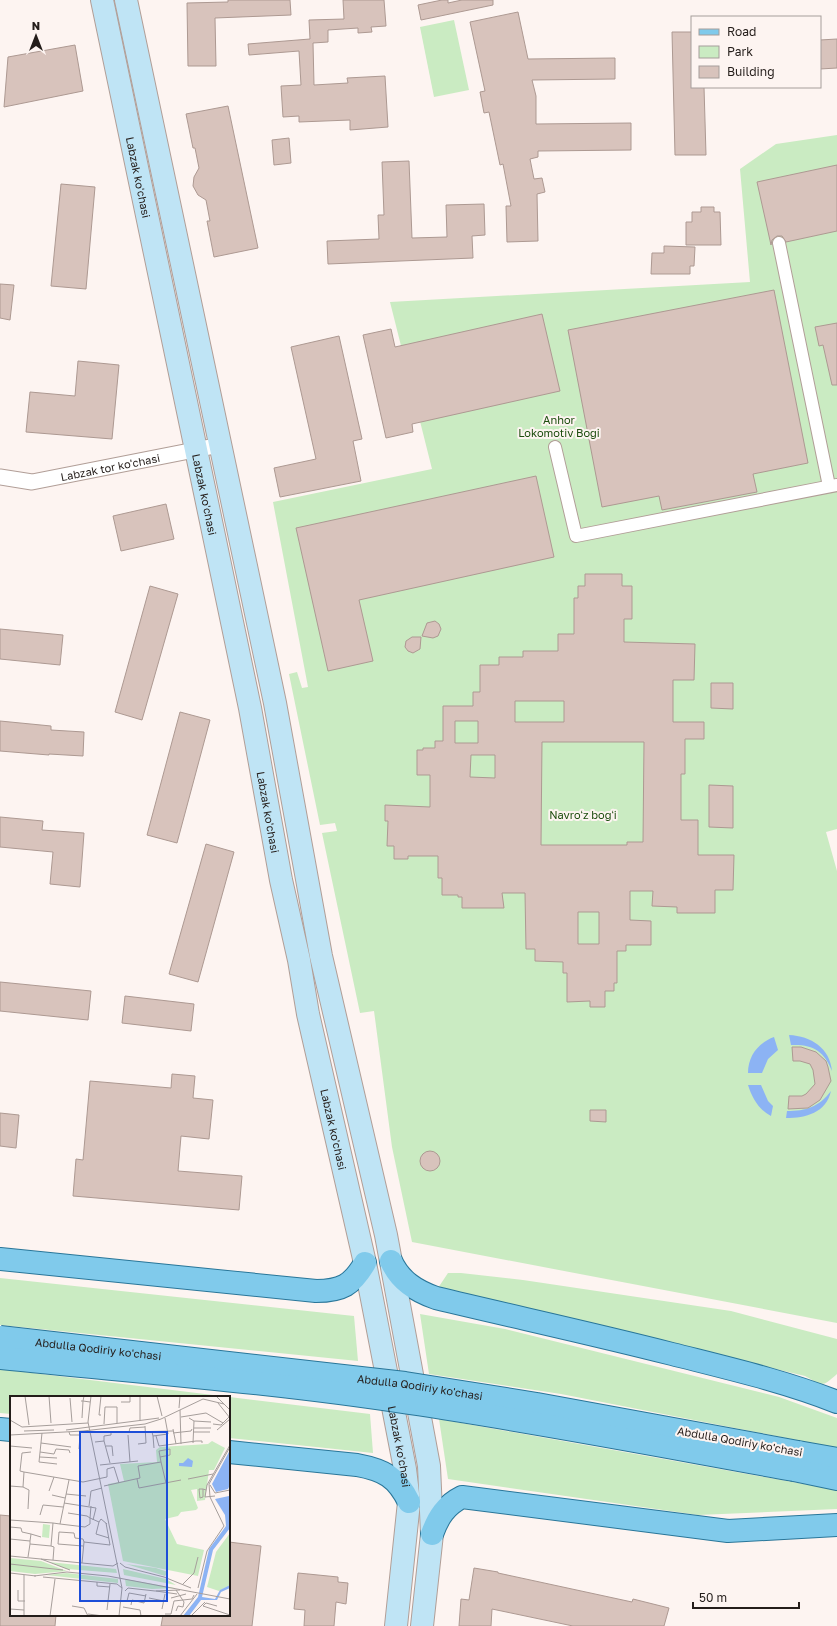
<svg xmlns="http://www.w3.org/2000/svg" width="837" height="1626" viewBox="0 0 837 1626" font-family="'Golos Text',sans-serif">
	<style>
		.green { fill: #caebc2 }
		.water { fill: #8cb3f4 }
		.building { fill: #d8c3bc; stroke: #ad9992; fill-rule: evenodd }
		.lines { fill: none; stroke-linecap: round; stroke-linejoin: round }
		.pedestrian-casing { stroke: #b19e97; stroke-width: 14 }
		.minor-casing { stroke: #b19e97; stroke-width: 17 }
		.secondary-casing { stroke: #b19e97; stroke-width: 24 }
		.primary-casing { stroke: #297699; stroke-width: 24 }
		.pedestrian { stroke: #fff; stroke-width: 12 }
		.minor { stroke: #fff; stroke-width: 15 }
		.secondary { stroke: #bfe4f5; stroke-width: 22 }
		.primary { stroke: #80caeb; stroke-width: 22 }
		.primary-bridge-casing { stroke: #297699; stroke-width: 24; stroke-linecap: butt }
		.primary-bridge { stroke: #80caeb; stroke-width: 22 }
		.labels { text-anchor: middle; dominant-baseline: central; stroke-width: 4; stroke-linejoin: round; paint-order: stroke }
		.street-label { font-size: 11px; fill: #241d1a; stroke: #fdf4f1 }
		.park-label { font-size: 11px; fill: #1d4e0f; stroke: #fdf4f1 }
		.inset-road { fill: none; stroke: #a69e9b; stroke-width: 1 }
		.view { fill: #1d4ed8; fill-opacity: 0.15; stroke: #1d4ed8; stroke-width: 2 }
		.inset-edge { fill: none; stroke: #241d1a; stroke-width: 2 }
	</style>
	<rect width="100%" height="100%" fill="#fdf4f1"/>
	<!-- green -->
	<g class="green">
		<polygon points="454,20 469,90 434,97 420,27"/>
		<polygon points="837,135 837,829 826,832 837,871 837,1323 412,1242 392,1147 374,1011 360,1013 322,833 337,831 335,823 320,825 289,674 297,672 302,688 308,687 273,502 432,469 390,302 750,282 740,169 776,144"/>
		<path d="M448,1273h13l62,7 208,31 106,28v35c-16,14 -14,12 -32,2l-367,-88z"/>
		<polygon points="0,1278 354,1316 358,1361 0,1325"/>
		<polygon points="420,1314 505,1329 779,1397 837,1418 837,1448 561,1394 429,1374"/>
		<polygon points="0,1369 370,1414 373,1453 229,1438 229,1397 11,1397 11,1414 0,1413"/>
		<polygon points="439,1419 837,1490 837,1509 698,1515 448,1479"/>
	</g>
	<!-- water -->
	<g class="water">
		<path d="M789,1035c22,1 41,13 43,36 -8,-20 -19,-27 -41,-26z"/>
		<path d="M774,1037l4,13 -10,9 -6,14h-14c0,-17 10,-30 26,-36z"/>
		<path d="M748,1085h13l7,16 5,5 -2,10c-12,-6 -19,-18 -23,-31z"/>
		<path d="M831,1091c-5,22 -25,27 -45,27l1,-7c19,0 32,-4 44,-20z"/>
	</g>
	<!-- building -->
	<g class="building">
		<polygon points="228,0 290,0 291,15 215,18 216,66 188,66 187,3 228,2"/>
		<polygon points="343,0 384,0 386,26 371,27 372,32 358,33 358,28 328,30 328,42 313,43 314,85 348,83 347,78 385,76 388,127 350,130 350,120 299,122 299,116 283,117 281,86 301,85 299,51 249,55 248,44 310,39 309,20 344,19"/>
		<polygon points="442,0 448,0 448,3 462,0 493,0 493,5 421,20 418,5"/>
		<polygon points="518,12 528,59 615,58 615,79 532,80 536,96 536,124 631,123 631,150 538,151 538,157 530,159 534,179 542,178 545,192 537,194 538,241 507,242 506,206 511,206 503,164 500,165 489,112 484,113 480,92 485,91 470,22"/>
		<polygon points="672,32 692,32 692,87 704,87 706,155 675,155"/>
		<polygon points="837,39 837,68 820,69 820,40"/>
		<polygon points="75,45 83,91 4,107 8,57"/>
		<polygon points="228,106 258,248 214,257 207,221 210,221 206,200 198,195 193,186 194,177 199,168 195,148 193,148 186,114"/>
		<polygon points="289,138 291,163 274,165 272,140"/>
		<polygon points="409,161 412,238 447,237 446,205 484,204 485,235 472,236 473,258 328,264 327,241 379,239 378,215 384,215 382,162"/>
		<polygon points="837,165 837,231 786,242 782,236 777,236 772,240 771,245 757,182"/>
		<polygon points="61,184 95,187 86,289 51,286"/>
		<polygon points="701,207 714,207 714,212 720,212 721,245 686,245 686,222 692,222 692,212 701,212"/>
		<polygon points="664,246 695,247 694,266 690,266 690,274 651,274 652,253 664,253"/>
		<polygon points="0,284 14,285 10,320 0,318"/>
		<polygon points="774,290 808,463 753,474 757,492 662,510 659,496 602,507 568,330"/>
		<polygon points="542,314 560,391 412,424 413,432 386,438 363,335 391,329 395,347"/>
		<polygon points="837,323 837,385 832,385 823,345 819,346 815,327"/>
		<polygon points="339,336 362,439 353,441 361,481 280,497 274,468 316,459 291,347"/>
		<polygon points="78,361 119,365 112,439 26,432 30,392 75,396"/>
		<polygon points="536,476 554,557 359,600 373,661 328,671 296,528"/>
		<polygon points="166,504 174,539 121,551 113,516"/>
		<path d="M585,574h37v12h10v33h-8v23l71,2 -1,36h-21v42h31v17h-19v35h-4v46h17v35h36l-1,35h-18v23h-38v-6l-25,-1 1,-15h-23v29l21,1v24h-25v6h-9v32h-3v8h-9v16h-15v-6l-23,1v-29h-4v-11l-28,-1v-12h-9l-1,-56h-23l2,15h-42v-11h-4v-2h-16v-17h-4v-22h-30v3h-14v-13h-7l1,-25h-3v-16l45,2v-32h-13v-25h6v-2h12v-7h8v-35h30v-14h7v-27h19v-8h24v-6h35v-17h16v-36h4v-12h7zM515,701h49v21h-49zM455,721h23v22h-23zM542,742h102l-1,100h-16v3h-86zM471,755h24v23l-25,-1zM578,912h21v32h-21z"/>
		<polygon points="150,586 178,594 142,720 115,712"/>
		<polygon points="435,621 439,624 441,629 438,636 433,638 422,636 427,623"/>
		<polygon points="0,629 63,635 60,665 0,659"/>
		<polygon points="412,637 421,637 420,649 413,653 408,651 405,647 406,641"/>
		<polygon points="711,683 733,683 733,709 711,708"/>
		<polygon points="180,712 210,720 177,843 147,835"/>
		<polygon points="0,721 51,726 51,730 84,732 83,756 49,754 49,755 0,751"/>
		<polygon points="709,785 733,786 733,828 709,827"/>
		<polygon points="0,817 43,821 42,830 84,833 80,887 50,884 53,852 0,847"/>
		<polygon points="206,844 234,852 198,982 169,974"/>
		<polygon points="0,982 91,991 88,1020 0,1011"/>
		<polygon points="125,996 194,1004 191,1031 122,1023"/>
		<polygon points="792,1047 801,1047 816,1052 826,1061 828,1067 831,1081 820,1100 808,1108 788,1109 789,1096 802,1096 806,1094 815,1084 813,1070 810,1064 800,1061 793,1061"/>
		<polygon points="172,1074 195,1076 193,1098 213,1100 209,1139 181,1136 178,1171 242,1176 239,1210 73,1196 76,1159 83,1160 90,1081 171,1088"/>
		<polygon points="590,1110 606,1110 606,1122 590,1121"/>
		<polygon points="0,1113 19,1115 16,1148 0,1146"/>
		<circle cx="430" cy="1161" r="10"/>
		<polygon points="0,1515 11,1516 11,1615 56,1615 55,1626 0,1626"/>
		<polygon points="229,1542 261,1546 252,1626 161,1626 163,1615 229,1615"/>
		<polygon points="474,1568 498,1572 498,1573 632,1602 633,1599 669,1608 664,1626 573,1626 492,1609 491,1626 459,1626 461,1599 469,1600"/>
		<polygon points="298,1573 338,1577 338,1582 348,1583 346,1604 336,1602 334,1626 304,1626 305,1610 294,1609"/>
	</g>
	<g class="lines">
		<!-- pedestrian casing -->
		<g class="pedestrian-casing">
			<g id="pedestrian">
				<polyline points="779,243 829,486"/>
				<polyline points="555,447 576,536 837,485"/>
			</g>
		</g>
		<!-- minor casing -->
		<g class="minor-casing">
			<g id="minor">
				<path id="s1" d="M0,477l32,5 188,-37"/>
			</g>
		</g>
		<!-- secondary casing -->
		<g class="secondary-casing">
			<g id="secondary">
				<path id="s2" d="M102,0l148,708 31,172 18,80 9,54 57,249 40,206 4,33 -13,124"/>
				<polyline points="126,0 275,703 321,956 386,1235 429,1466 432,1534 422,1626"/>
			</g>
		</g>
		<!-- primary casing -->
		<g class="primary-casing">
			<g id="primary">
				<path d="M0,1259l316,32c26,0 36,-6 49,-28"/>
				<path d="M391,1261c9,20 25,30 45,37 79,19 158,36 236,56 55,14 112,27 165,48"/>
				<polyline points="0,1429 11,1430"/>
				<path d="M229,1452l128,13c27,5 40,12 52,37"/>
				<polyline points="798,1452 837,1459"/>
				<polyline points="794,1470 837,1479"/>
				<path d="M432,1534c6,-17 14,-29 30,-37l266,34 109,-6"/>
			</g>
		</g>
		<!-- pedestrian -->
		<use href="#pedestrian" class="pedestrian"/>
		<!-- minor -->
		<use href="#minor" class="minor"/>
		<!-- secondary -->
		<use href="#secondary" class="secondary"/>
		<!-- primary -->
		<use href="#primary" class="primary"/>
		<!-- primary-bridge casing -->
		<g class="primary-bridge-casing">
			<g id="primary-bridge">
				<path id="s3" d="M0,1337l405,46 132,21 261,48"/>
				<path d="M0,1358c136,14 273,24 409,45 129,19 257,44 385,67"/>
			</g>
		</g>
		<!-- primary-bridge -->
		<use href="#primary-bridge" class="primary-bridge"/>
	</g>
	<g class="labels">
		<!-- street labels -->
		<g class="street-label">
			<text stroke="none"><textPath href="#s2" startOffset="181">Labzak ko'chasi</textPath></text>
			<text stroke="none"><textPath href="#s1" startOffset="112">Labzak tor ko'chasi</textPath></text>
			<text stroke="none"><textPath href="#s2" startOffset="505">Labzak ko'chasi</textPath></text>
			<text stroke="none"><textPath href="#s2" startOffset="829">Labzak ko'chasi</textPath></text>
			<text stroke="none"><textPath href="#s2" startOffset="1153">Labzak ko'chasi</textPath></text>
			<text stroke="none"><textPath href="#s3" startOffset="99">Abdulla Qodiriy ko'chasi</textPath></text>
			<text stroke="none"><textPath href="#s3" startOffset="423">Abdulla Qodiriy ko'chasi</textPath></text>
			<text transform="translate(740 1441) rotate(10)">Abdulla Qodiriy ko'chasi</text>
			<text stroke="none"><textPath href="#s2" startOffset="1477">Labzak ko'chasi</textPath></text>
		</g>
		<!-- park labels -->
		<g class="park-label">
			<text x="559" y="419">Anhor<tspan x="559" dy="13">Lokomotiv Bogi</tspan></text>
			<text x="583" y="814">Navroʻz bogʻi</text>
		</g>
	</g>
	<!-- overview -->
	<g transform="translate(10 1396)">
		<rect width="220" height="220" fill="#fdf4f1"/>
		<path d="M202,45l13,7 -11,22h-5l-4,30 -8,1v-12l-6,1 7,18 -2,2 -15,2 -3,4 -13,3 12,25 27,6 -6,26 -75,-15 -15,-77 16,-3 -4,-17 37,-2 -1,-12 4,-3 48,-3zM33,128l7,1 -1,13 -7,-1zM220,137v52l-11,6 -12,-4 9,-35zM0,162l31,3 26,10 -32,3 -25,-3zM39,166l67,7 1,4 -50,-4zM116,168l30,4 12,4 -3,4zM113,173l43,10 10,6 -52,-10zM57,177l51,6v4l-72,-8zM115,183l50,9 -23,1 -26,-3z" fill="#caebc2"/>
		<path d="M220,54v35l-2,4 -12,3 -4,-8zM178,62l5,3 -1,6 -13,-1v-3h4zM219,100l1,32 -17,22 -11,47 13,2 5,-9 10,-5v3l-9,4 -4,8h-16l-12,16h-6l15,-19 11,-48 17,-23 -1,-11 -10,-16z" fill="#8cb3f4"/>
		<path class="inset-road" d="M15,0l4,29M39,0l2,27M74,0l-1,5 7,1M81,0l-3,26 34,166 -3,28M91,0l-2,19h2M130,0v25M147,0l5,20M206,0l14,14M60,2l2,24M71,5h2l-1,17M111,6h9v-6M208,7l12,15M169,12l1,-12M170,14l1,34M171,21l25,-4 17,10M179,22l5,3 -1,22M0,24l12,7 66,-4M184,25l17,1M94,28l1,-17h12v16M203,28l8,1 8,-8M135,31l-15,1 -1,4 44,-1M184,32h17M163,33l3,15M56,34l93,-12M207,34l13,-11M14,35l30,-1M59,36l1,3h10l-1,14M142,36l1,4 15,-2 -3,-16M184,36h16M32,37l-3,29 18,2M163,37l18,-2 1,-2M0,39l73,-4 62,-7 16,-5 42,-20 21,5M118,39l2,27M143,40l1,12M146,40l3,10 37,-5h6v2M94,45l6,22M85,46l9,-1v-5l7,-1v-4M31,47l30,4M128,48l8,-1 -1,-17M0,50l22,2M96,50h6l1,10M30,56l14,2 2,-5 13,1 1,3M30,61l17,1M150,61l10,-2v-6l-11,2 2,11M151,66l5,21M90,69l38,-4M14,76l-4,-1 2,-18 9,-1M127,83l2,9 42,-8M178,83l25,-5M200,89l5,8 15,-3M0,90l13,1 1,-15 59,10 24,-5v-8l7,-2 5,16M94,90l36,-8 -2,-12 23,-4M13,91l6,3 -1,19M193,93v8l-3,1 -1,-9h4l3,1M39,95l5,-14M56,98l20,2M42,99l13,3M205,100l-10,1 2,-12 23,-40M54,107l32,5 -3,12M79,110l2,-15 11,-3M81,110l-1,12 9,4 2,-3 6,5M30,119l3,-10 20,2M0,124l43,3M89,126l-3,12 13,4M50,128l25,3 5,-3v-6l-3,-2 -19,-3M0,131l11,1 1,4 9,2M0,143l20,2v3M20,145l1,-7 10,3M73,150l-25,-2 1,-12 15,1 1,5 8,1 1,3M0,160l103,10 5,-3M18,161l2,-13 21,2M31,163l29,11M43,164l1,-13 -3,-1 2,-23 7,1 9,-44M72,167l2,-21 26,3 -4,-22M110,167l5,4 39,10 27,11M0,168l53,6M0,177l26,3M24,180l33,-4 41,4 122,23M33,181l74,7 5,4M87,186v4l13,1M172,189l12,-12 4,-16M188,192l9,-37 17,-25 -14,-29 -1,-13 21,-37M8,194v11h7M166,194l8,12 -1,5 -5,-1 -2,5M115,195l3,-3 27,3 25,-1M146,195l21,3M139,202l15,3M161,202l15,-4M113,205h4l2,-8 17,3M121,209l1,-5 12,3 2,-9M62,210l12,2 4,8M207,210l-11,-3 -3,3 27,9M113,211l17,3 1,6M0,213l14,1M152,213l3,-15M97,214l3,-26M78,218l15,2M155,218h6l3,-13 18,-2 2,-4M14,220v-41M40,220l5,-37M170,220l17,-22M181,220l14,-14"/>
		<path class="view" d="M70,36h87v169h-87z"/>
		<rect width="220" height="220" class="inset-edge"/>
	</g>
	<!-- legend -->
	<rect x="691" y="16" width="130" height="72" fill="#fdf4f1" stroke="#a69e9b"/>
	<rect x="699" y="29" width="20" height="6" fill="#80caeb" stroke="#a69e9b"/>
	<text x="727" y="36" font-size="12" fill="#241d1a">Road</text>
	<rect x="699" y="46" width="20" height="12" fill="#caebc2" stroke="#a69e9b"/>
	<text x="727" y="56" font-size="12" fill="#241d1a">Park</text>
	<rect x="699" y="66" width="20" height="12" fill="#d8c3bc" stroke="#a69e9b"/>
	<text x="727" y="76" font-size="12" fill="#241d1a">Building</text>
	<!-- north arrow -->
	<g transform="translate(36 36)" stroke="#fdf4f1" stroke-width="3" paint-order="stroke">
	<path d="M0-3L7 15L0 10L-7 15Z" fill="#241d1a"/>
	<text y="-6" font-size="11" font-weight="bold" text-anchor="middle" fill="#241d1a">N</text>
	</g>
	<!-- scale -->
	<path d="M693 1602v6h106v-6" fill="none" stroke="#241d1a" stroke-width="2"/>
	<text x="699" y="1602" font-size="12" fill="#241d1a" stroke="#fdf4f1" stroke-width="3" paint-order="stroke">50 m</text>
</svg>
